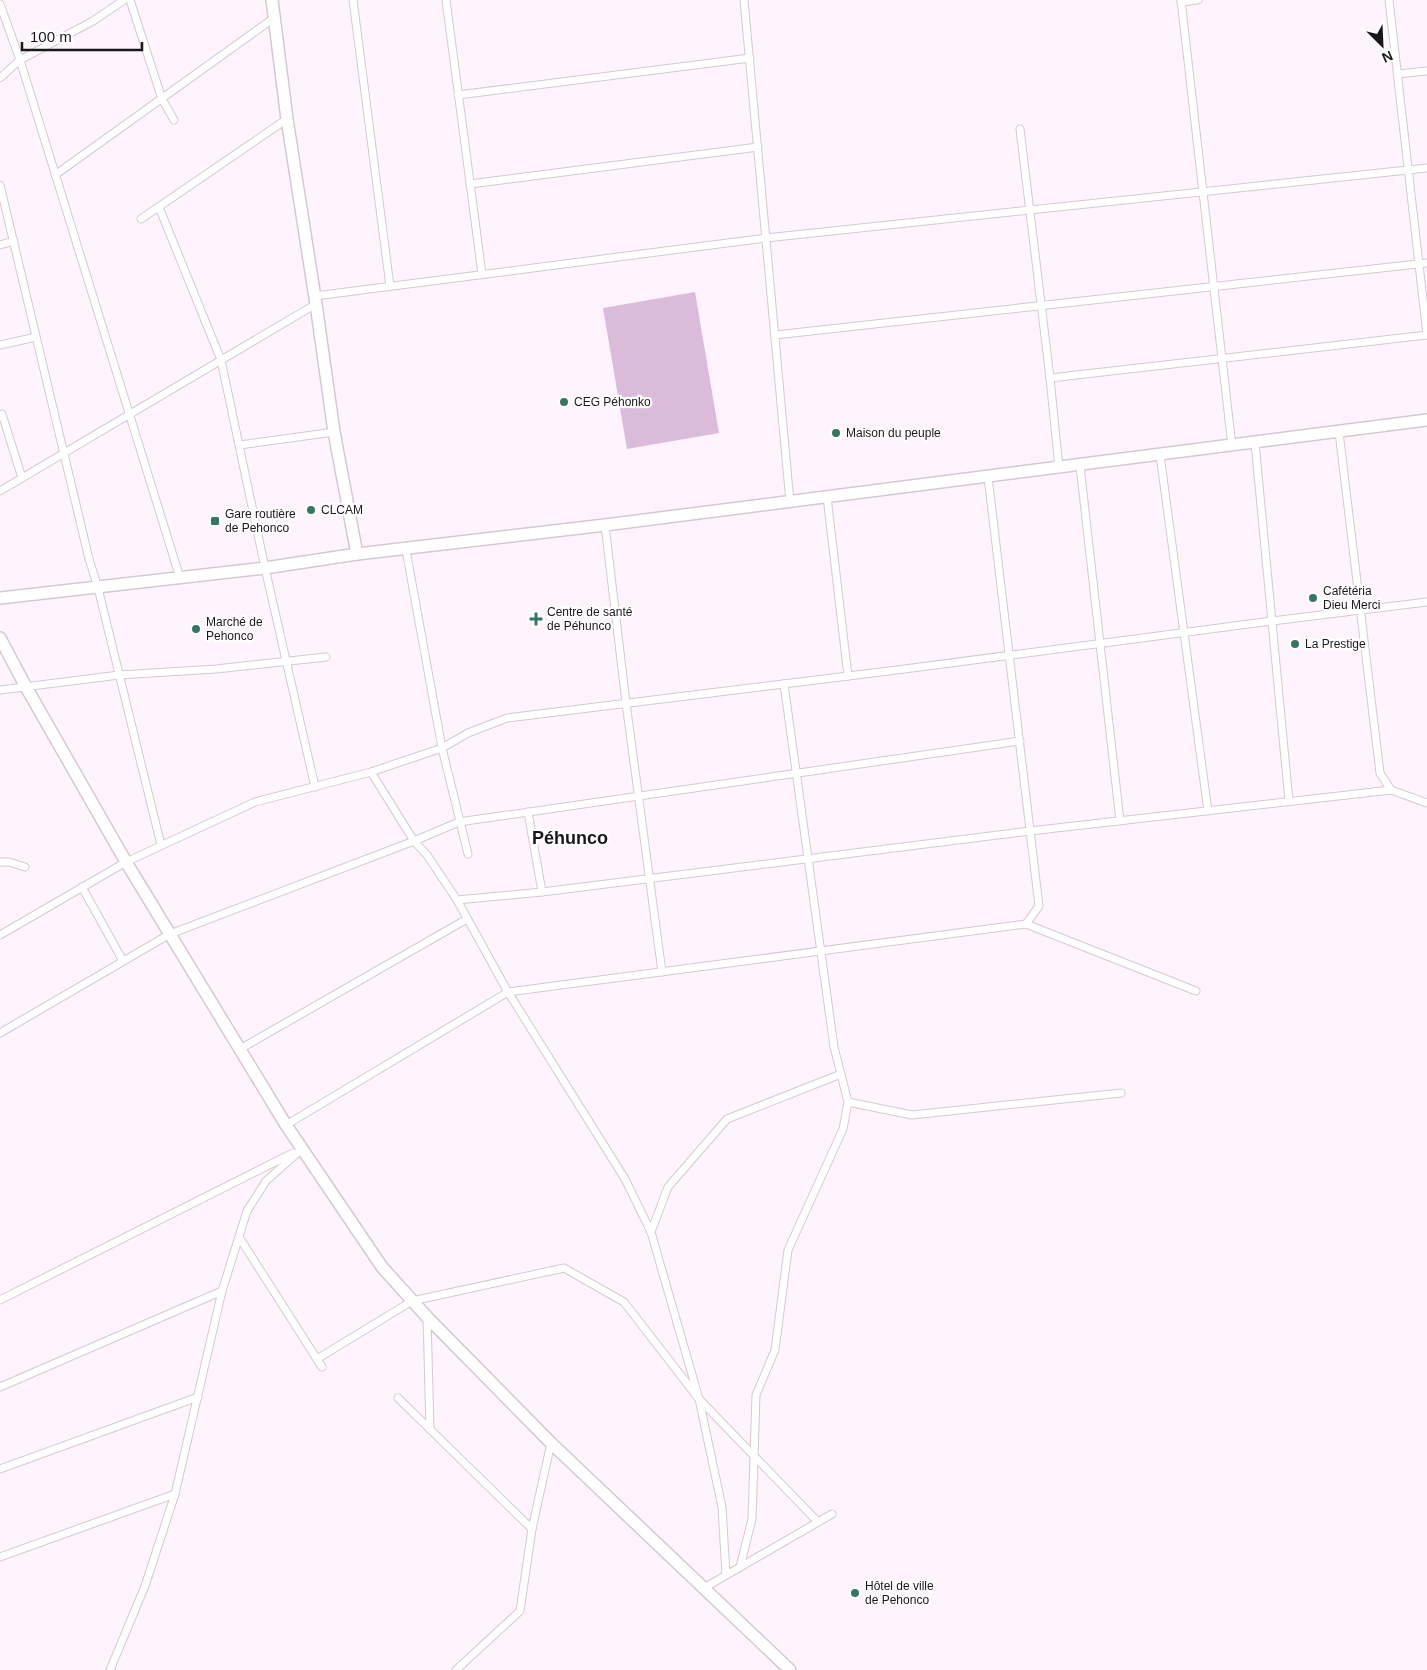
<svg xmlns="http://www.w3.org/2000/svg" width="1427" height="1670" viewBox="0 0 1427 1670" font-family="Helvetica,sans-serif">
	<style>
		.garden { fill: #dbbbda }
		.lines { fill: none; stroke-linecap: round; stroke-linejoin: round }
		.street-casing { stroke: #d5c8d5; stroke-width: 9 }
		.primary-casing { stroke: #d5c8d5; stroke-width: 14 }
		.street { stroke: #fff; stroke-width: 7 }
		.primary { stroke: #fff; stroke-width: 11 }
		.poi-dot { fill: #337668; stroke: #fff; stroke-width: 2 }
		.labels { text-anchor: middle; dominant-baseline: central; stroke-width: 4.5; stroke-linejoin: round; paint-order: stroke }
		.poi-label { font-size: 12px; fill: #1b161b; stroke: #fff; text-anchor: start }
		.district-label { font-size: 18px; font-weight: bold; fill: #1b161b; stroke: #fff }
	</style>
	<rect width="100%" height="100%" fill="#fff4fe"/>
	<!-- garden -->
	<polygon class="garden" points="695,292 719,433 627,449 603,308"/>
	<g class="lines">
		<!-- street casing -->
		<g class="street-casing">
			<g id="street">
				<polyline points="130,0 162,99 174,120"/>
				<polyline points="353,0 390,286"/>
				<polyline points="446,0 482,274"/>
				<polyline points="744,0 790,502"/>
				<polyline points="1181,0 1232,446"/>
				<polyline points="1389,0 1427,335"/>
				<polyline points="1181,2 1198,0"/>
				<polyline points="0,4 20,60 180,578"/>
				<polyline points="1398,74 1427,71"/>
				<polyline points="0,78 20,60 93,21 124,0"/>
				<polyline points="458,95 750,58"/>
				<polyline points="1020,129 1050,378 1059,468"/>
				<polyline points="55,175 274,18"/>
				<polyline points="470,184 758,147"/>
				<polyline points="0,185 89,559 98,588 161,845"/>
				<polyline points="159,207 221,360 265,568 315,787"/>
				<polyline points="141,219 287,119"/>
				<polyline points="0,245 14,241"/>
				<polyline points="315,296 766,238 1427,168"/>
				<polyline points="775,335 1427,263"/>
				<polyline points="0,345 36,337"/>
				<polyline points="1050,378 1427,335"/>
				<polyline points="2,414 22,478"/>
				<polyline points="1339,432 1380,773 1391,790"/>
				<polyline points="1255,443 1289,801"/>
				<polyline points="240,445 334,432"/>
				<polyline points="1160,455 1208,811"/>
				<polyline points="1080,466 1120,821"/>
				<polyline points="988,477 1039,906 1026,924"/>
				<polyline points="0,491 316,304"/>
				<polyline points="827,497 848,676"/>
				<polyline points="605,525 626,703 662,972"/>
				<polyline points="406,550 442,748 468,854"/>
				<polyline points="0,690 119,675 216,669 326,657"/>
				<polyline points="371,772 414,841 427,855 457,900 508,992 625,1179 651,1232 699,1399 722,1507 726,1575"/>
				<polyline points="528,812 542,892"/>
				<polyline points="0,862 9,862 25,867"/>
				<polyline points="82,887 123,961"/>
				<polyline points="457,900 542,892 1030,831 1391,790 1427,803"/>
				<polyline points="0,935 126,862 255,802 371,772 442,748 468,733 507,718 889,671 1272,621 1427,602"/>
				<polyline points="0,1033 170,934 414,841 459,822 1020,741"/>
				<polyline points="240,1049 467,919"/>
				<polyline points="848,1102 912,1115 1121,1093"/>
				<polyline points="286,1125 508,992 1026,924 1196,991"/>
				<polyline points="651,1232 668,1187 727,1119 841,1074"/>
				<polyline points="239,1237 322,1367"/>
				<polyline points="0,1300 293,1153"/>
				<polyline points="427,1317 430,1429"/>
				<polyline points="317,1359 412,1301 564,1268 624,1302 699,1399 818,1522"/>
				<polyline points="0,1387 222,1291"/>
				<polyline points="398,1398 532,1529"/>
				<polyline points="0,1469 198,1397"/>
				<polyline points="0,1557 175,1494"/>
				<polyline points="740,1567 752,1519 756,1395 775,1350 788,1250 843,1129 848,1102 834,1047 784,684"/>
				<polyline points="704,1588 832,1514"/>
				<polyline points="110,1670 145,1586 175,1494 222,1291 247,1211 266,1181 302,1149"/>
				<polyline points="456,1670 520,1611 532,1529 551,1443"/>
			</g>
		</g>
		<!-- primary casing -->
		<g class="primary-casing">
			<g id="primary">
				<polyline points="272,0 287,119 316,304 334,432 357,554"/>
				<polyline points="0,598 265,568 357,554 605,525 1427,420"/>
				<polyline points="0,638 26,687 126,862 286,1125 382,1267 427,1317 551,1443 790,1670"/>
			</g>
		</g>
		<!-- street -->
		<use href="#street" class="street"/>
		<!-- primary -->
		<use href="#primary" class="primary"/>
	</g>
	<!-- markers -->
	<g class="poi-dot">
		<circle cx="564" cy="402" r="5"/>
		<circle cx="836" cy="433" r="5"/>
		<circle cx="311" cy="510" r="5"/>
		<rect x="210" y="516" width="10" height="10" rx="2.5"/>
		<circle cx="1313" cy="598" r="5"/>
		<path d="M533.5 611.5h5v5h5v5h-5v5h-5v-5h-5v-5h5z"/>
		<circle cx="196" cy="629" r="5"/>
		<circle cx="1295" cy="644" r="5"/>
		<circle cx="855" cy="1593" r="5"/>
	</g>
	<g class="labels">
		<!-- poi labels -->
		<g class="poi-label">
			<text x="574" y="402">CEG Péhonko</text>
			<text x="846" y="433">Maison du peuple</text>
			<text x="321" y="510">CLCAM</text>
			<text x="225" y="514">Gare routière<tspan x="225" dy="14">de Pehonco</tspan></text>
			<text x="1323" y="591">Cafétéria<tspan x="1323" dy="14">Dieu Merci</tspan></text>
			<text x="547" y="612">Centre de santé<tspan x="547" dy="14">de Péhunco</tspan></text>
			<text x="206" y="622">Marché de<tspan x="206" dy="14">Pehonco</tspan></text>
			<text x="1305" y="644">La Prestige</text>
			<text x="865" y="1586">Hôtel de ville<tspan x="865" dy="14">de Pehonco</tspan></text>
		</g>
		<!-- district labels -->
		<g class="district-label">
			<text x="570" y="838">Péhunco</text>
		</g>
	</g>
	<!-- north arrow -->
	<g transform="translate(1382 45) rotate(156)" stroke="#ffffff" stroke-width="4" paint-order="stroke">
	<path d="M0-4L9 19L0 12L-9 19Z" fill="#1b161b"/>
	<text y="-8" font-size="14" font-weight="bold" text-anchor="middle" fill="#1b161b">N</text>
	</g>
	<!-- scale -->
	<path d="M22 42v8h120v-8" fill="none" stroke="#1b161b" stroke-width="2.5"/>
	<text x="30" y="42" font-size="15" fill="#1b161b" stroke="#ffffff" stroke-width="4" paint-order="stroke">100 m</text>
</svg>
